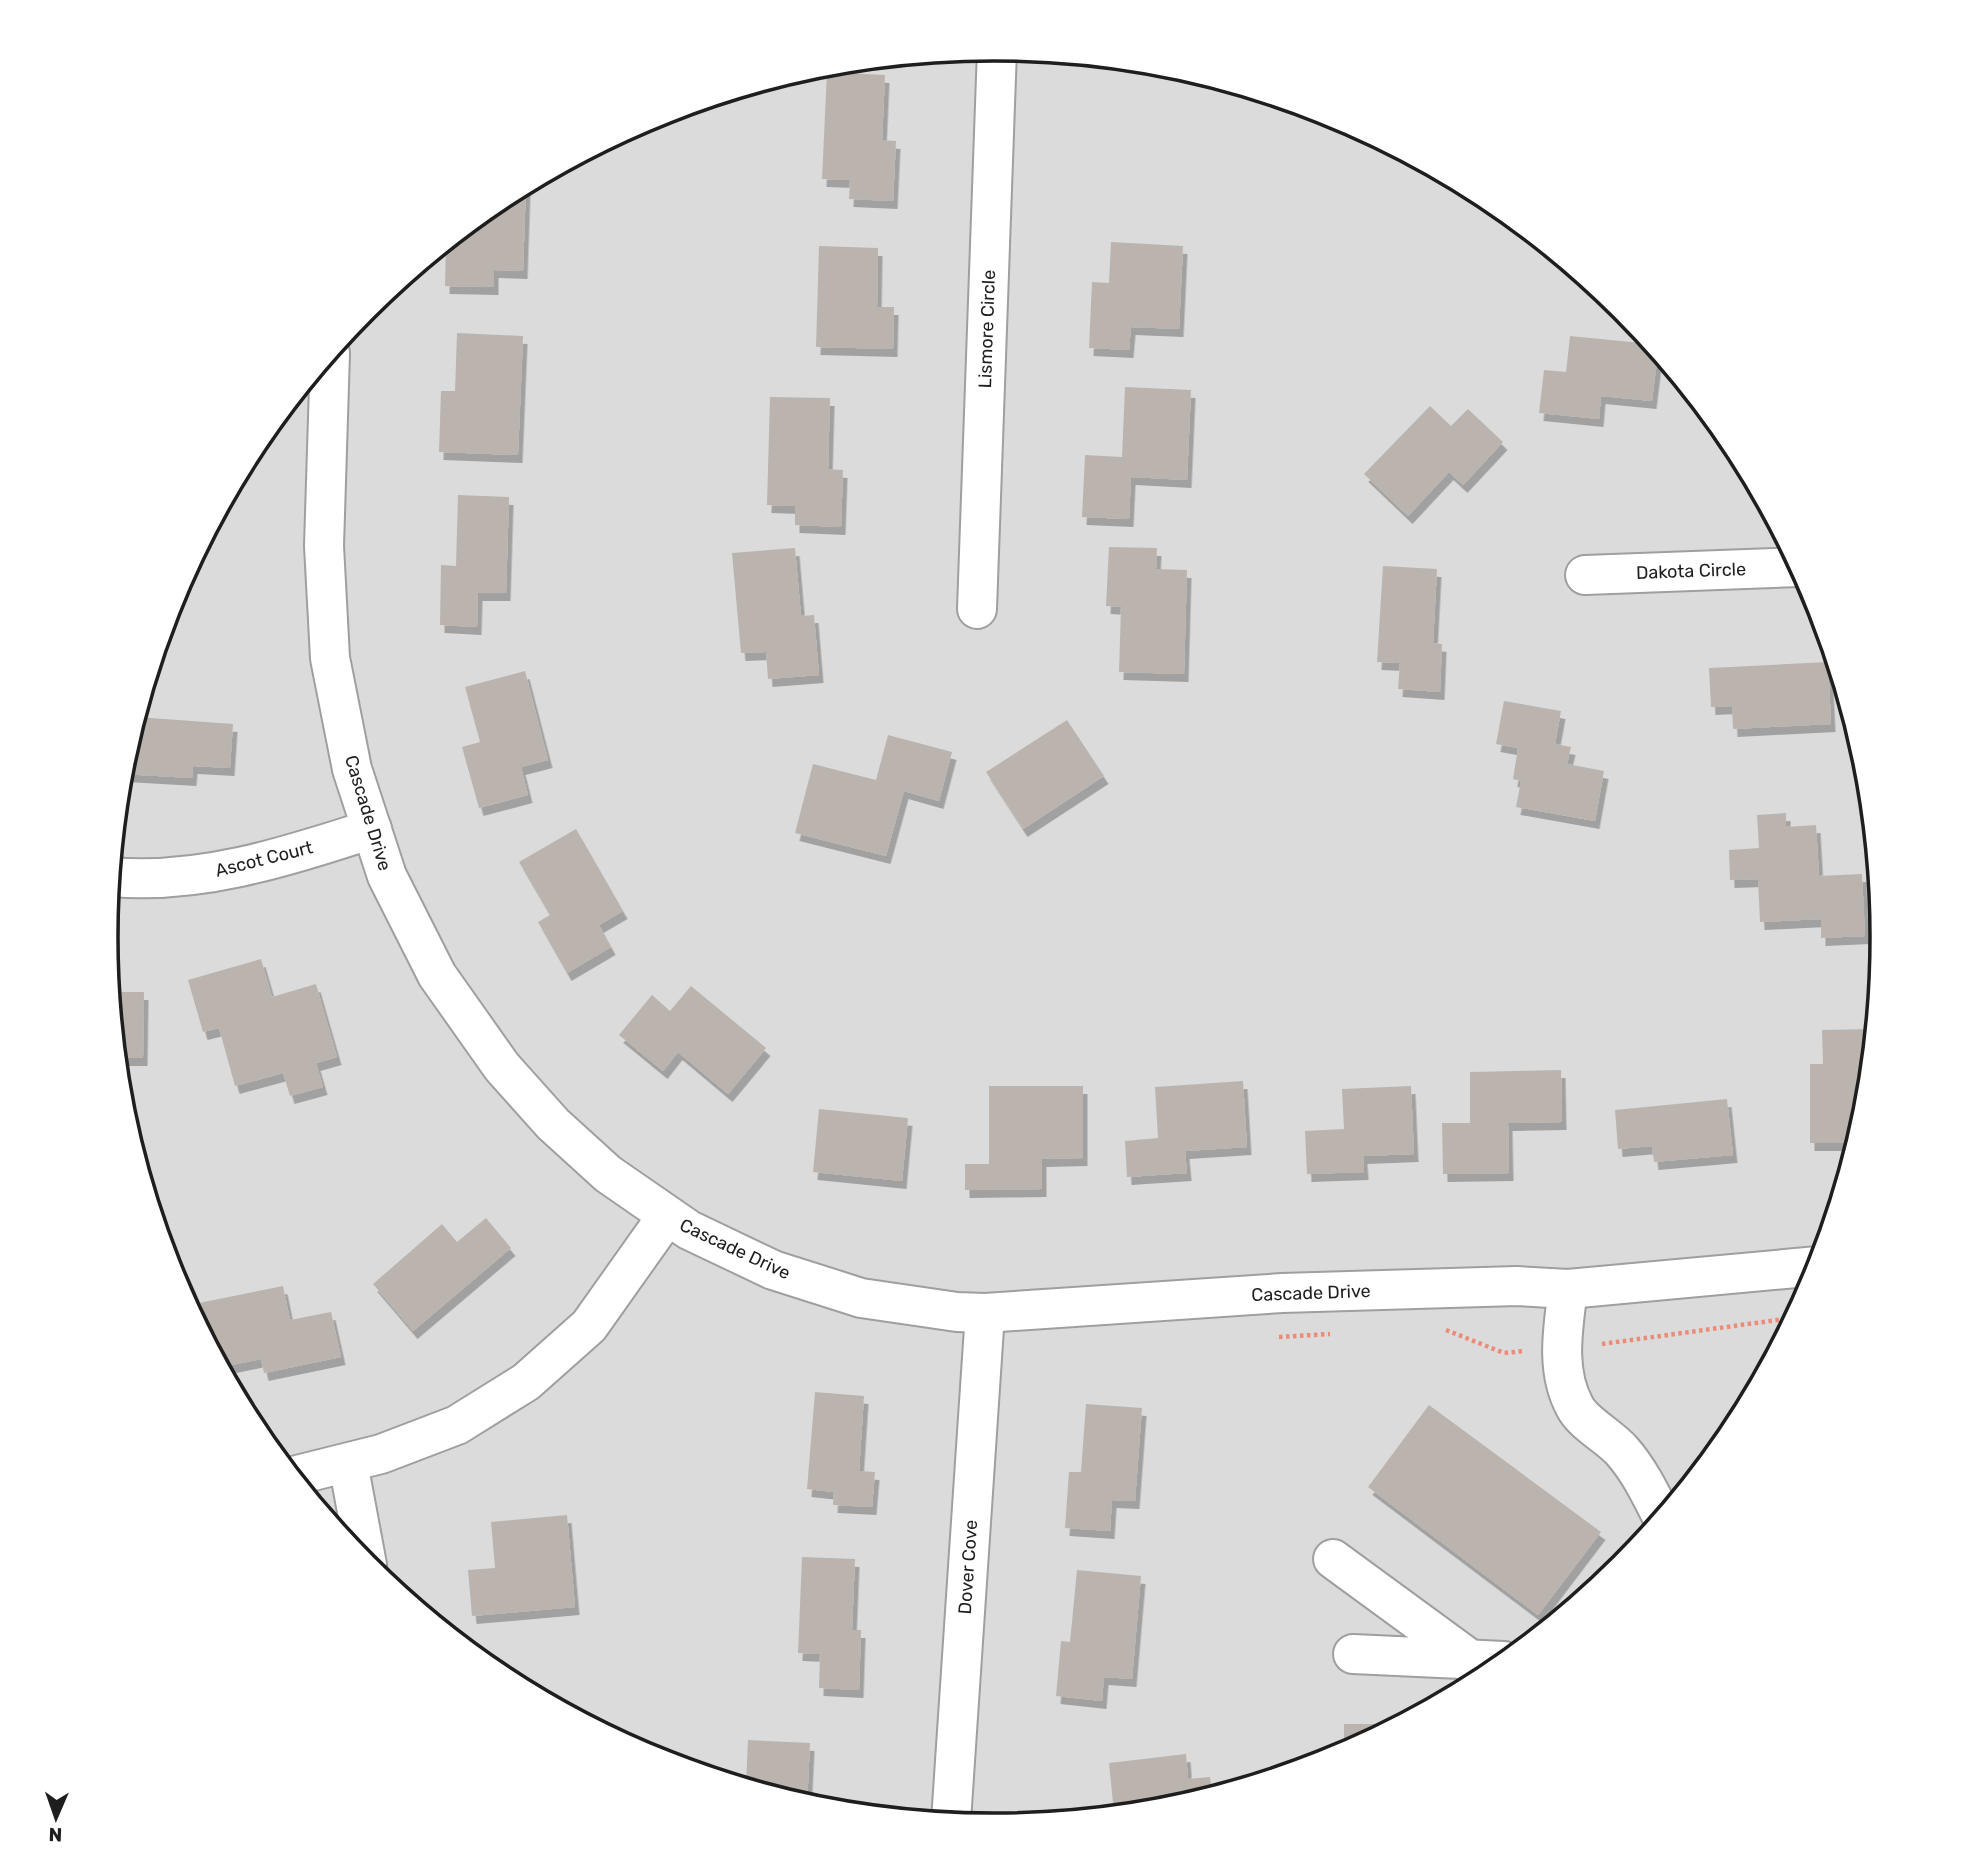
<svg xmlns="http://www.w3.org/2000/svg" width="1988" height="1874" viewBox="0 0 1988 1874" font-family="Rubik,sans-serif">
	<style>
		.residential { fill: #dbdbdb }
		.building { fill: #bbb4ae; filter: url(#shadow) }
		.lines { fill: none; stroke-linecap: round; stroke-linejoin: round }
		.minor-casing { stroke: #9f9f9f; stroke-width: 42 }
		.path { stroke: #ec8b77; stroke-width: 4.5; stroke-dasharray: 3.5 3.5; stroke-linecap: butt }
		.minor { stroke: #fff; stroke-width: 38 }
		.labels { text-anchor: middle; dominant-baseline: central; stroke-width: 5; stroke-linejoin: round; paint-order: stroke }
		.street-label { font-size: 18px; fill: #1e1e1e; stroke: #fff }
		.rim { fill: none; stroke: #1e1e1e; stroke-width: 3.5 }
	</style>
	<defs>
		<filter id="shadow"><feDropShadow dx="4.5" dy="8" stdDeviation="0" flood-color="#0004"/></filter>
	</defs>
	<rect width="100%" height="100%" fill="#eeebe4"/>
	<!-- residential -->
	<circle class="residential" cx="994" cy="937" r="885"/>
	<!-- building -->
	<g class="building">
		<polygon points="827,72 885,75 882,140 896,141 893,201 849,199 850,180 822,179"/>
		<polygon points="526,185 523,271 494,270 494,287 445,286 446,243 501,198"/>
		<polygon points="1111,242 1183,246 1179,329 1131,327 1129,350 1089,348 1092,282 1109,283"/>
		<polygon points="819,246 878,248 877,307 894,307 893,349 816,347"/>
		<polygon points="457,333 523,336 518,455 439,452 441,391 455,391"/>
		<polygon points="1570,336 1651,344 1658,353 1652,401 1601,396 1599,419 1539,413 1544,370 1566,372"/>
		<polygon points="1125,387 1191,390 1187,480 1131,477 1129,519 1082,517 1085,455 1122,457"/>
		<polygon points="770,397 830,398 828,469 843,470 841,527 795,525 795,506 767,505"/>
		<polygon points="1430,406 1451,426 1468,409 1503,442 1463,485 1449,472 1408,516 1364,474"/>
		<polygon points="458,495 509,497 506,593 478,593 477,627 440,625 441,565 456,566"/>
		<polygon points="1109,547 1157,548 1156,569 1187,570 1184,674 1119,672 1121,607 1106,606"/>
		<polygon points="795,548 801,616 814,615 819,675 768,679 766,652 741,653 732,553"/>
		<polygon points="1383,566 1437,569 1433,643 1442,644 1440,692 1398,689 1400,663 1377,662"/>
		<polygon points="1828,662 1831,724 1733,729 1732,706 1711,707 1709,668"/>
		<polygon points="525,671 548,760 521,767 528,795 479,808 462,747 480,742 465,687"/>
		<polygon points="1504,701 1561,711 1555,744 1571,747 1567,764 1604,771 1595,821 1516,807 1521,781 1513,779 1518,748 1496,744"/>
		<polygon points="137,717 233,724 230,768 193,766 192,778 122,774"/>
		<polygon points="1067,720 1104,776 1023,829 986,772"/>
		<polygon points="888,735 952,752 939,801 904,791 886,856 795,833 813,764 876,780"/>
		<polygon points="1786,813 1786,827 1816,825 1819,876 1862,874 1865,936 1821,938 1821,919 1760,922 1758,879 1730,880 1729,850 1759,848 1757,815"/>
		<polygon points="576,829 623,911 599,925 611,947 567,973 538,922 550,915 519,862"/>
		<polygon points="261,959 272,997 316,984 337,1057 316,1063 323,1087 290,1096 283,1073 235,1086 219,1028 203,1032 188,980"/>
		<polygon points="691,986 766,1048 728,1094 678,1052 663,1071 619,1035 652,995 670,1011"/>
		<polygon points="111,992 144,992 143,1058 118,1058"/>
		<polygon points="1871,1029 1865,1111 1855,1143 1810,1143 1810,1064 1823,1064 1822,1030"/>
		<polygon points="1561,1070 1562,1122 1508,1123 1509,1173 1443,1174 1442,1123 1470,1123 1470,1072"/>
		<polygon points="1243,1081 1247,1147 1185,1151 1187,1173 1127,1177 1125,1141 1158,1138 1155,1087"/>
		<polygon points="989,1086 1083,1086 1083,1158 1042,1159 1042,1189 965,1190 965,1164 989,1164"/>
		<polygon points="1411,1086 1414,1154 1363,1156 1364,1172 1307,1174 1305,1131 1344,1129 1342,1089"/>
		<polygon points="1727,1099 1733,1155 1654,1162 1652,1146 1618,1149 1615,1110"/>
		<polygon points="819,1109 908,1118 902,1181 813,1172"/>
		<polygon points="486,1218 511,1248 413,1331 373,1284 442,1224 457,1242"/>
		<polygon points="283,1286 290,1320 331,1312 341,1357 264,1373 261,1359 222,1367 189,1305"/>
		<polygon points="815,1392 864,1396 859,1471 875,1472 872,1507 833,1505 834,1492 807,1489"/>
		<polygon points="1086,1404 1142,1408 1135,1501 1112,1500 1110,1531 1065,1528 1069,1472 1081,1472"/>
		<polygon points="1429,1405 1601,1532 1538,1615 1368,1487"/>
		<polygon points="1739,1418 1732,1431 1724,1441 1718,1429"/>
		<polygon points="567,1515 575,1607 472,1616 468,1570 495,1568 491,1522"/>
		<polygon points="802,1557 855,1559 852,1630 861,1630 859,1690 819,1688 820,1654 798,1653"/>
		<polygon points="1077,1570 1141,1576 1132,1679 1104,1677 1102,1701 1056,1696 1061,1641 1070,1642"/>
		<polygon points="1344,1724 1396,1724 1344,1752"/>
		<polygon points="748,1740 810,1743 807,1804 746,1785"/>
		<polygon points="1186,1754 1188,1779 1210,1777 1212,1794 1167,1808 1114,1813 1109,1763"/>
	</g>
	<g class="lines">
		<!-- minor casing -->
		<g class="minor-casing">
			<g id="minor">
				<polyline points="330,353 324,546 330,658 352,769 387,876 437,975 502,1067 553,1124 608,1174 689,1230 773,1270 861,1298 957,1312 985,1313 1282,1293 1517,1286 1568,1289 1818,1266"/>
				<polyline points="1585,575 1798,567"/>
				<polyline points="977,609 997,49"/>
				<path d="M112,877c89,8 176,-21 260,-48"/>
				<path d="M1568,1289c-5,39 -13,82 7,118 8,16 35,30 47,44 17,19 29,44 40,66"/>
				<polyline points="348,1463 367,1565"/>
				<polyline points="293,1476 381,1454 457,1425 526,1382 589,1326 667,1216"/>
				<polyline points="1333,1559 1471,1660"/>
				<polyline points="1353,1654 1504,1661"/>
				<polyline points="951,1821 985,1313"/>
			</g>
		</g>
		<!-- path -->
		<g class="path">
			<polyline points="1446,1330 1504,1353 1524,1351"/>
			<polyline points="1279,1337 1330,1334"/>
			<polyline points="1602,1344 1792,1318"/>
		</g>
		<!-- minor -->
		<use href="#minor" class="minor"/>
	</g>
	<g class="labels">
		<!-- street labels -->
		<g class="street-label">
			<text transform="translate(987 329) rotate(-88)">Lismore Circle</text>
			<text transform="translate(1691 571) rotate(-2)">Dakota Circle</text>
			<text transform="translate(368 813) rotate(73)">Cascade Drive</text>
			<text transform="translate(264 859) rotate(-14)">Ascot Court</text>
			<text transform="translate(735 1249) rotate(25)">Cascade Drive</text>
			<text transform="translate(1311 1293) rotate(-2)">Cascade Drive</text>
			<text transform="translate(968 1567) rotate(-86)">Dover Cove</text>
		</g>
	</g>
	<!-- crop -->
	<path d="M0 0H1988V1874H0ZM118 937a876 876 0 1 1 1752 0a876 876 0 1 1-1752 0Z" fill="#fff" fill-rule="evenodd"/>
	<path class="rim" d="M118 937a876 876 0 1 1 1752 0a876 876 0 1 1-1752 0Z"/>
	<!-- north arrow -->
	<g transform="translate(56 1818) rotate(182)" stroke="#ffffff" stroke-width="5" paint-order="stroke">
	<path d="M0-5L12 26L0 18L-12 26Z" fill="#1e1e1e"/>
	<text y="-10" font-size="19" font-weight="bold" text-anchor="middle" fill="#1e1e1e">N</text>
	</g>
</svg>
